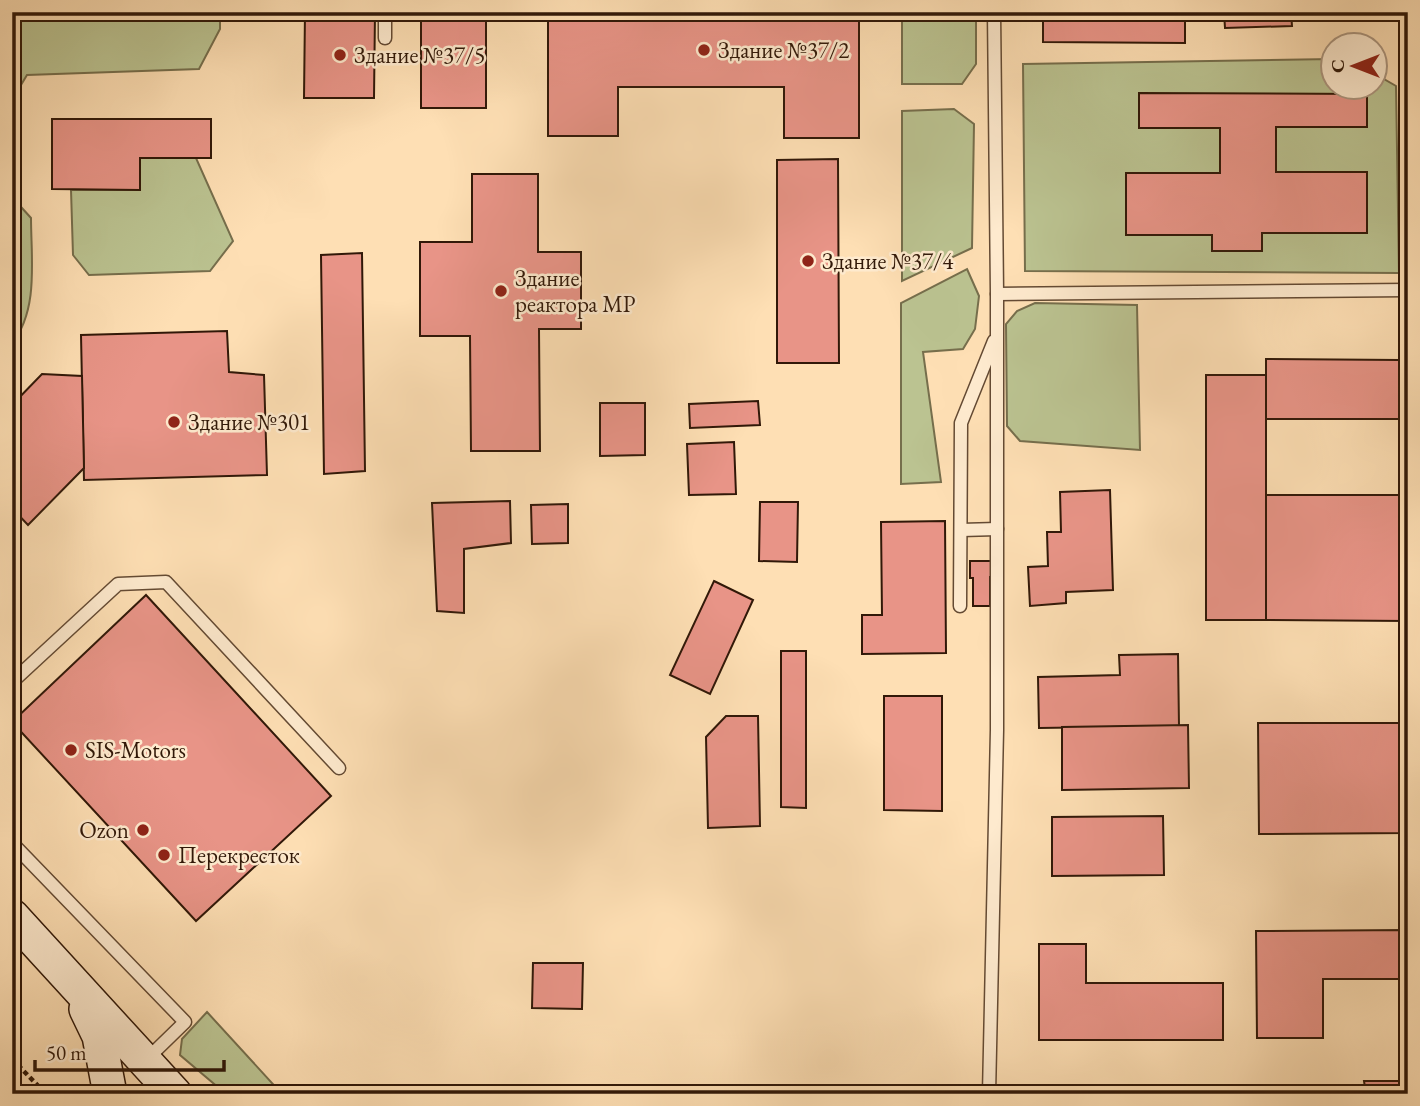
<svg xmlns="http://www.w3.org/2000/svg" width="1420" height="1106" viewBox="0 0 1420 1106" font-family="'EB Garamond',serif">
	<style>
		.green { fill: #bbc391; stroke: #766e4c; stroke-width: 2 }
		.building { fill: #e89487; stroke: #311808; stroke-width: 2 }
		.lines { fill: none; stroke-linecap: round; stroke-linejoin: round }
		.lane-casing { stroke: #644a33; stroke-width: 15 }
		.secondary-casing { stroke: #311808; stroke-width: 36 }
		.path { stroke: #311808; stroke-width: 4.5; stroke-dasharray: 5 3.5; stroke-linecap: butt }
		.lane { stroke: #feeace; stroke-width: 12 }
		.secondary { stroke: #feeace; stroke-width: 33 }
		.poi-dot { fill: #8f2418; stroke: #feeace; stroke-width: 2.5 }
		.labels { text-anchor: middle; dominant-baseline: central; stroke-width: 5; stroke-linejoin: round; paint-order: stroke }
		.poi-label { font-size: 23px; fill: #311808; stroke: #feeace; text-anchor: start }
	</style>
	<rect width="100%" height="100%" fill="#fedfb4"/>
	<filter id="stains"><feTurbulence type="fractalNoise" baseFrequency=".00286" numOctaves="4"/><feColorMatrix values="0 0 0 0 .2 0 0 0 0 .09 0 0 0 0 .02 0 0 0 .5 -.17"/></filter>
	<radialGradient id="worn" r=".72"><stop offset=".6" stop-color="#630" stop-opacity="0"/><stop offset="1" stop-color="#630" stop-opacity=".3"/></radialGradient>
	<!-- green -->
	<g class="green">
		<polygon points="12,12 220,12 220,29 199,69 27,75 12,100"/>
		<polygon points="902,12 976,12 976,64 962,84 902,84"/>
		<polygon points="1332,59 1332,88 1374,88 1375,74 1396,86 1399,273 1025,271 1023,64"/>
		<polygon points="954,109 974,124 972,248 902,281 902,111"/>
		<polygon points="140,158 196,158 233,241 210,271 89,275 73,255 71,190 140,190"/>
		<path d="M12,197l19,21c0,40 8,92 -19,125z"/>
		<polygon points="967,269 979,296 975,329 963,349 923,352 941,482 901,484 901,303"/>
		<polygon points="1035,303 1137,305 1140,450 1020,441 1007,426 1006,324 1017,311"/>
		<polygon points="207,1012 282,1094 226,1094 180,1055 182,1039"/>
	</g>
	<!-- building -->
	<g class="building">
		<polygon points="305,12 375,12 374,98 304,98"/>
		<rect x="421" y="12" width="65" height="96"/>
		<polygon points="548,12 859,12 859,138 784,138 784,87 618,87 618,136 548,136"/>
		<polygon points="1043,12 1185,12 1185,43 1043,42"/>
		<polygon points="1224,12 1291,12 1292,26 1225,28"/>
		<polygon points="1139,93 1367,94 1367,127 1276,127 1276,172 1367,172 1367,233 1262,233 1262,251 1212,251 1212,235 1126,235 1126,173 1220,173 1220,128 1139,128"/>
		<polygon points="52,119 211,119 211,158 140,158 140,190 52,189"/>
		<polygon points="838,159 839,363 777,363 777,160"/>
		<polygon points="472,174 538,174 538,252 581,252 581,329 539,329 540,451 471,451 470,336 420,336 420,242 472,242"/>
		<polygon points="362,253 365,471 324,474 321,255"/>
		<polygon points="227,331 229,372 264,375 267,475 84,480 81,335"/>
		<polygon points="1266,359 1399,360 1399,419 1266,419"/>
		<polygon points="42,374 82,376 84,468 28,525 12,508 12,405"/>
		<rect x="1206" y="375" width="60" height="245"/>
		<polygon points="758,401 760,425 690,428 689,404"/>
		<polygon points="600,403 645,403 645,455 600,456"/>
		<polygon points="734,442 736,494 689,495 687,444"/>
		<polygon points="1110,490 1113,590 1066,592 1066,603 1030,606 1028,567 1048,566 1047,532 1061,532 1060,492"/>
		<polygon points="1266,495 1408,495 1408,621 1266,620"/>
		<polygon points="510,501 511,543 464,549 464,613 437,611 432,503"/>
		<polygon points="760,502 798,502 797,562 759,561"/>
		<polygon points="568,504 568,543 532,544 531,505"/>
		<polygon points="945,521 946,653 862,654 862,615 882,615 881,522"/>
		<polygon points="970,561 994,561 994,577 990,577 990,606 973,606 973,578 970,578"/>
		<polygon points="714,581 753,600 710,694 670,675"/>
		<polygon points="146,595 331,796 196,921 12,722"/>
		<polygon points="781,651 806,651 806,808 781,807"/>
		<polygon points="1178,654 1179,726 1039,728 1038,677 1120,675 1119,655"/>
		<polygon points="884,696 942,696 942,811 884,810"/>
		<polygon points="726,716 758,716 760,826 708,828 706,737"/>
		<polygon points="1258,723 1408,723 1408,833 1259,834"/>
		<polygon points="1188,725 1189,788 1062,790 1062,727"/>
		<polygon points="1163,816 1164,875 1052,876 1052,817"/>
		<polygon points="1408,930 1408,979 1323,979 1323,1038 1257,1038 1256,931"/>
		<polygon points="1039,944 1086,944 1086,983 1223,983 1223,1040 1039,1040"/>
		<polygon points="533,963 583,963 582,1009 532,1008"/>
		<polygon points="1364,1081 1408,1081 1408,1094 1366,1094"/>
	</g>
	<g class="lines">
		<!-- lane casing -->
		<g class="lane-casing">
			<g id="lane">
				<polyline points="385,12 385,38"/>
				<polyline points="997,294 1408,290"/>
				<polyline points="961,530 997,529"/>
				<polyline points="960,606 961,423 994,341"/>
				<polyline points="12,682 118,584 166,582 339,768"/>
				<polyline points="12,843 185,1022 147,1059"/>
				<polyline points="989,1094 997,730 997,294 994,12"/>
			</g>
		</g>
		<!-- secondary casing -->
		<g class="secondary-casing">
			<g id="secondary">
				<polyline points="12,916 175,1094"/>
				<polyline points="86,1009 99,1036 110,1094"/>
			</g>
		</g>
		<!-- path -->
		<polyline class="path" points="12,1059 46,1094"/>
		<!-- lane -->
		<use href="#lane" class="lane"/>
		<!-- secondary -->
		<use href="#secondary" class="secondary"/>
	</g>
	<!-- markers -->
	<g class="poi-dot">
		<circle cx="704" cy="50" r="7"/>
		<circle cx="340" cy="55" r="7"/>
		<circle cx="808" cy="261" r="7"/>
		<circle cx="501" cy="291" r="7"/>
		<circle cx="174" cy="422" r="7"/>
		<circle cx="71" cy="750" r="7"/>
		<circle cx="143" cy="830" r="7"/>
		<circle cx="164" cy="855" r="7"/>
	</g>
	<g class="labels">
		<!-- poi labels -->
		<g class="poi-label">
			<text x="718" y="50">Здание №37/2</text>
			<text x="354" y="55">Здание №37/5</text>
			<text x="822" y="261">Здание №37/4</text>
			<text x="515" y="278">Здание<tspan x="515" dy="26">реактора МР</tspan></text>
			<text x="188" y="422">Здание №301</text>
			<text x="85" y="750">SIS-Motors</text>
			<text x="129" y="830" text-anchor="end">Ozon</text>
			<text x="178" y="855">Перекресток</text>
		</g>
	</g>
	<!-- margin -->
	<rect width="1420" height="1106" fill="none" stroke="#fedfb4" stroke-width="42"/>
	<rect x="14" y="14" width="1392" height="1078" fill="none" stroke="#311808" stroke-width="3.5"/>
	<rect x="21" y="21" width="1378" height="1064" fill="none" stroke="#311808" stroke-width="2"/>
	<!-- north arrow -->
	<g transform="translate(1354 66) rotate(270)"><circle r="33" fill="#feeace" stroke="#ac967f" stroke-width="2"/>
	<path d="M0-5L12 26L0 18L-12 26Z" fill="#8f2418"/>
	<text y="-10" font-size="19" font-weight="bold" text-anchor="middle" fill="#311808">С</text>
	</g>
	<!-- scale -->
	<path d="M35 1060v10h189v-10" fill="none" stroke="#311808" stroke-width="3.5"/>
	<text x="46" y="1060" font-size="21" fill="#311808" stroke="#feeace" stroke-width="5" paint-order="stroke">50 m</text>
	<rect width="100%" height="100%" filter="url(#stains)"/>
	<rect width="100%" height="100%" fill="url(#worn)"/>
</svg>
